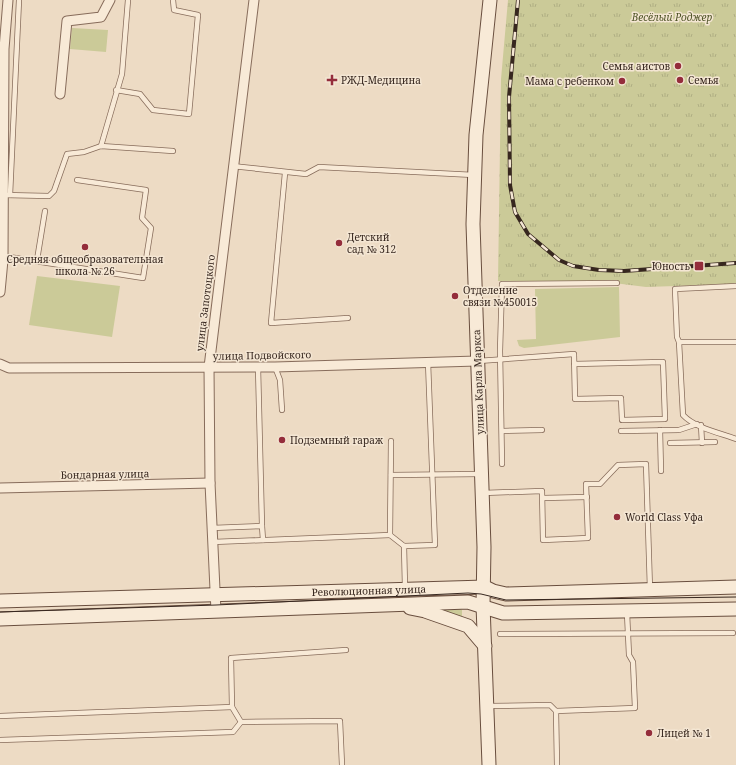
<svg xmlns="http://www.w3.org/2000/svg" width="736" height="765" viewBox="0 0 736 765" font-family="'Noto Serif',serif">
	<style>
		.green { fill: #cbca98 }
		.park { fill: url(#park-tufts) }
		.lines { fill: none; stroke-linecap: round; stroke-linejoin: round }
		.lane-casing { stroke: #876c5b; stroke-width: 6 }
		.street-casing { stroke: #876c5b; stroke-width: 11 }
		.secondary-casing { stroke: #694e3e; stroke-width: 15 }
		.lane { stroke: #f8ead7; stroke-width: 4.5 }
		.street { stroke: #f8ead7; stroke-width: 9 }
		.secondary { stroke: #f8ead7; stroke-width: 13 }
		.tram { stroke: #37271f; stroke-width: 1 }
		.rail-casing { stroke: #37271f; stroke-width: 4 }
		.rail { stroke: #f4e6d3; stroke-width: 2.5; stroke-dasharray: 8; stroke-linecap: butt }
		.poi-dot { fill: #942d3b; stroke: #f4e6d3; stroke-width: 1.5 }
		.labels { text-anchor: middle; dominant-baseline: central; stroke-width: 3; stroke-linejoin: round; paint-order: stroke }
		.park-label { font-size: 10px; font-style: italic; fill: #4e5326; stroke: #f4e6d3 }
		.poi-label { font-size: 10px; fill: #37271f; stroke: #f4e6d3; text-anchor: start }
		.street-label { font-size: 10px; fill: #37271f; stroke: #f4e6d3 }
	</style>
	<defs>
		<pattern id="park-tufts" width="24" height="20" patternUnits="userSpaceOnUse"><rect width="24" height="20" fill="#cbca98"/><path d="M3 7l-1-3M5 7V3M7 7l1-3M15 17l-1-3M17 17v-4M19 17l1-3" fill="none" stroke="#afae83"/></pattern>
	</defs>
	<rect width="100%" height="100%" fill="#eddbc4"/>
	<!-- green -->
	<g class="green">
		<polygon points="72,28 108,30 106,52 70,49"/>
		<polygon points="37,276 120,286 112,337 29,325"/>
		<polygon points="619,287 620,337 524,348 519,346 517,340 536,339 535,289"/>
		<polygon points="457,606 462,610 462,620 428,608"/>
	</g>
	<!-- park -->
	<polygon class="park" points="508,0 736,0 736,284 646,287 598,281 498,281 501,79"/>
	<g class="lines">
		<!-- lane casing -->
		<g class="lane-casing">
			<g id="lane">
				<polyline points="116,90 140,94 153,110 189,114 198,15 174,10 173,0"/>
				<polyline points="101,146 122,74 128,0"/>
				<polyline points="232,166 306,174 319,167 474,175"/>
				<polyline points="285,173 271,323 348,318"/>
				<polyline points="4,195 49,196 54,191 67,154 84,152 101,146 173,151"/>
				<polyline points="10,195 19,0"/>
				<polyline points="3,256 143,278 151,228 142,218 146,190 77,180"/>
				<polyline points="37,260 45,211"/>
				<path d="M736,286l-61,3 2,48 2,5 4,73c12,13 37,18 53,24"/>
				<polyline points="679,342 736,342"/>
				<polyline points="478,361 574,354 575,399 621,398 622,420 665,419 663,362 574,364"/>
				<polyline points="258,367 262,526"/>
				<polyline points="275,367 280,380 282,410"/>
				<polyline points="701,425 702,443"/>
				<polyline points="660,430 661,471"/>
				<polyline points="503,431 542,430"/>
				<polyline points="621,431 679,430 697,424"/>
				<polyline points="670,443 715,442"/>
				<polyline points="502,464 500,351 502,284 617,283"/>
				<polyline points="391,475 481,474"/>
				<polyline points="483,493 542,491 543,540 588,538 586,484 600,484 618,465 646,464 650,589"/>
				<polyline points="543,498 587,497"/>
				<polyline points="212,528 262,526 263,540"/>
				<polyline points="390,535 404,546"/>
				<polyline points="213,542 390,535 391,441"/>
				<polyline points="405,587 404,546 435,545 428,362"/>
				<polyline points="500,634 733,633"/>
				<polyline points="489,706 550,705 556,711"/>
				<polyline points="232,707 241,722"/>
				<polyline points="0,716 232,707 231,658 346,650"/>
				<polyline points="0,740 233,732 241,722 340,721 342,765"/>
				<polyline points="557,765 556,711 635,708 633,662 629,655 627,613"/>
			</g>
		</g>
		<!-- street casing -->
		<g class="street-casing">
			<g id="street">
				<polyline points="60,94 67,21 101,17 110,0"/>
				<polyline points="0,292 3,260 4,49 8,0"/>
				<polyline points="0,364 9,368 275,367 477,361"/>
				<polyline points="0,488 210,483"/>
				<polyline points="216,611 210,483 209,367 254,0"/>
			</g>
		</g>
		<!-- secondary casing -->
		<g class="secondary-casing">
			<g id="secondary">
				<path id="s1" d="M0,601l485,-14 8,4 13,3 230,-7"/>
				<polyline points="410,608 425,611 468,626 485,646"/>
				<polyline points="0,619 468,602 503,613 736,609"/>
				<polyline points="489,765 483,605 484,547 473,224 476,135 490,0"/>
			</g>
		</g>
		<!-- lane -->
		<use href="#lane" class="lane"/>
		<!-- street -->
		<use href="#street" class="street"/>
		<!-- secondary -->
		<use href="#secondary" class="secondary"/>
		<!-- tram -->
		<polyline class="tram" points="0,612 216,605 468,593 481,594 506,600 736,597"/>
		<!-- rail casing -->
		<g class="rail-casing">
			<polyline id="rail" points="518,0 509,97 510,185 515,212 528,234 559,260 573,266 599,270 624,271 736,263"/>
		</g>
		<!-- rail -->
		<use href="#rail" class="rail"/>
	</g>
	<!-- markers -->
	<g class="poi-dot">
		<circle cx="678" cy="66" r="4"/>
		<path d="M330 74h4v4h4v4h-4v4h-4v-4h-4v-4h4z"/>
		<circle cx="680" cy="80" r="4"/>
		<circle cx="622" cy="81" r="4"/>
		<circle cx="339" cy="243" r="4"/>
		<circle cx="85" cy="247" r="4"/>
		<rect x="694" y="261" width="10" height="10" rx="2"/>
		<circle cx="455" cy="296" r="4"/>
		<circle cx="282" cy="440" r="4"/>
		<circle cx="617" cy="517" r="4"/>
		<circle cx="649" cy="733" r="4"/>
	</g>
	<g class="labels">
		<!-- park labels -->
		<g class="park-label">
			<text x="672" y="17">Весёлый Роджер</text>
		</g>
		<!-- poi labels -->
		<g class="poi-label">
			<text x="670" y="66" text-anchor="end">Семья аистов</text>
			<text x="341" y="80">РЖД-Медицина</text>
			<text x="688" y="80">Семья</text>
			<text x="614" y="81" text-anchor="end">Мама с ребенком</text>
			<text x="347" y="237">Детский<tspan x="347" dy="12">сад № 312</tspan></text>
			<text x="85" y="259" text-anchor="middle">Средняя общеобразовательная<tspan x="85" dy="12">школа № 26</tspan></text>
			<text x="690" y="266" text-anchor="end">Юность</text>
			<text x="463" y="290">Отделение<tspan x="463" dy="12">связи №450015</tspan></text>
			<text x="290" y="440">Подземный гараж</text>
			<text x="625" y="517">World Class Уфа</text>
			<text x="657" y="733">Лицей № 1</text>
		</g>
		<!-- street labels -->
		<g class="street-label">
			<text transform="translate(205 303) rotate(-83)">улица Запотоцкого</text>
			<text transform="translate(262 355) rotate(-1)">улица Подвойского</text>
			<text transform="translate(478 382) rotate(-92)">улица Карла Маркса</text>
			<text transform="translate(105 474) rotate(-1)">Бондарная улица</text>
			<text stroke="none"><textPath href="#s1" startOffset="369">Революционная улица</textPath></text>
		</g>
	</g>
</svg>
